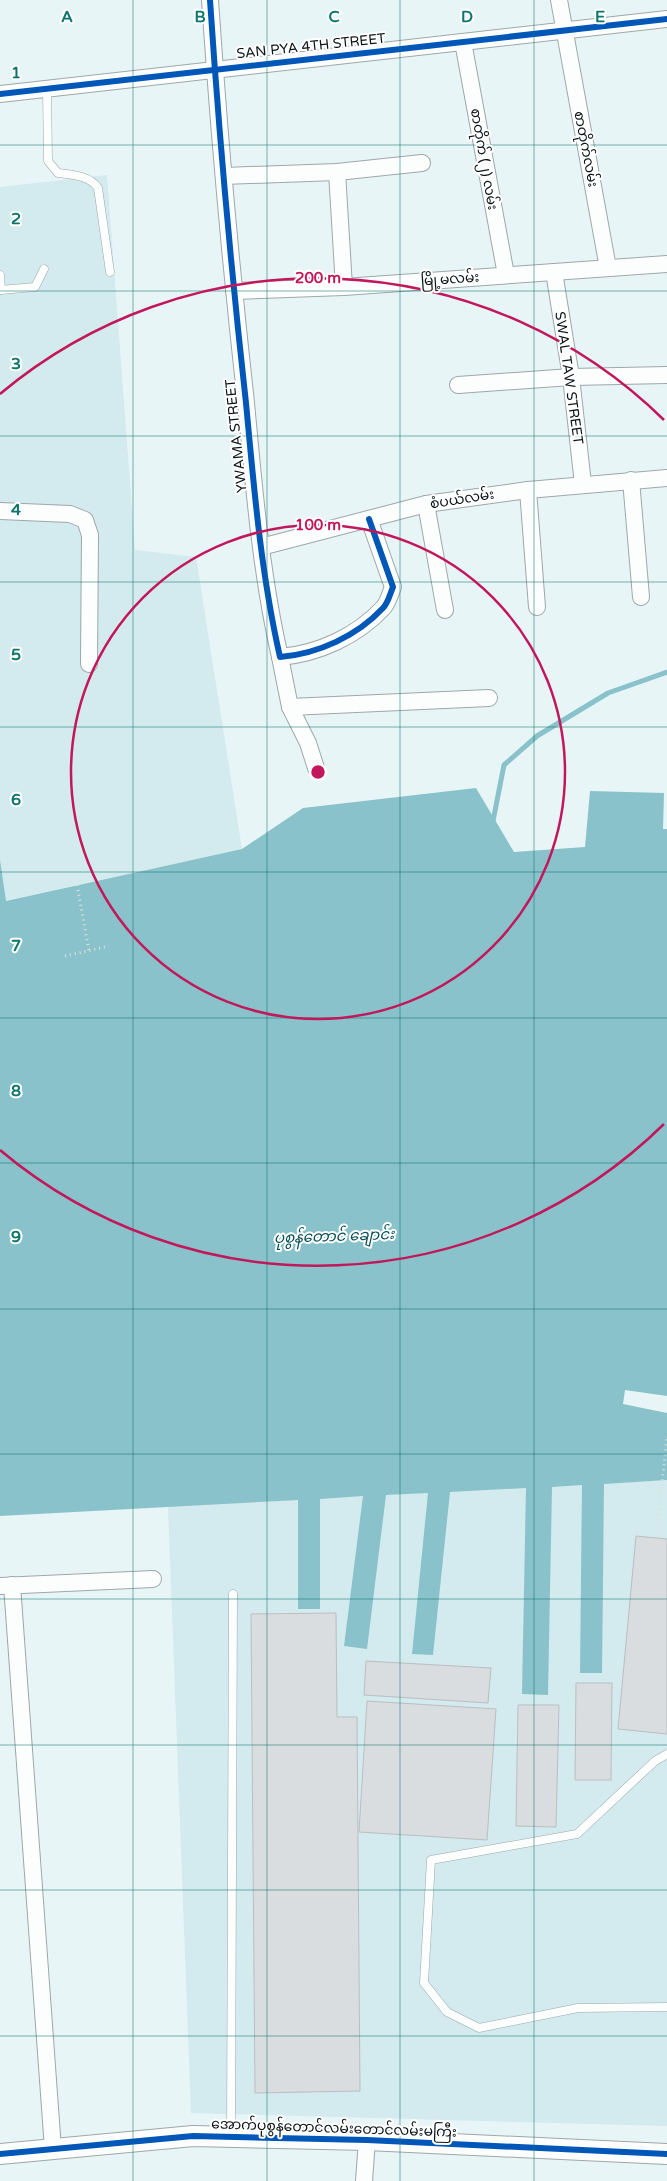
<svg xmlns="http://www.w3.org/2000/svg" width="667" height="2181" viewBox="0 0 667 2181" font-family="'Varela Round','Noto Sans Myanmar',sans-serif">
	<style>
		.built { fill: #d3eaee }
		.water { fill: #89c2ca }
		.pier { fill: #e8f5f7 }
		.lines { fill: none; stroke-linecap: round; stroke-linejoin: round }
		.stream { stroke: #89c2ca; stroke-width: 5 }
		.building { fill: #dadde0; stroke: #bbbec1 }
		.service-casing { stroke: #9ea7a9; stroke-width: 9 }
		.minor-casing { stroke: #9ea7a9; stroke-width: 18 }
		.tertiary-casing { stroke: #9ea7a9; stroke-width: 22 }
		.path { stroke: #dde1e2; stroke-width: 3; stroke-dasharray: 1 4; stroke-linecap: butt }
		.service { stroke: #fcfefe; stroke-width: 8 }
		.minor { stroke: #fcfefe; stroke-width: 16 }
		.tertiary { stroke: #fcfefe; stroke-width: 20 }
		.cycleway-casing { stroke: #fff; stroke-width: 9 }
		.cycleway { stroke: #0057b8; stroke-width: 6 }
		.grid { fill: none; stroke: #0f766e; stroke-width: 1; stroke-opacity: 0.55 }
		.ring { fill: none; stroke: #c2185b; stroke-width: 2.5 }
		.labels { text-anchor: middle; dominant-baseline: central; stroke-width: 4; stroke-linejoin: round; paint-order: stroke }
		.street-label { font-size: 14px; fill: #0b1415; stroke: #fff }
		.water-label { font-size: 15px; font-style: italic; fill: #094f57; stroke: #fff }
		.grid-label { font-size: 16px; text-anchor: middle; font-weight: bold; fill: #0f766e; stroke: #fff; stroke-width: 4; stroke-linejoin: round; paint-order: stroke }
		.centre { fill: #c2185b; stroke: #fff; stroke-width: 2.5 }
		.ring-label { font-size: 15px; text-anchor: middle; font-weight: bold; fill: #c2185b; stroke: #fff; stroke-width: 4; stroke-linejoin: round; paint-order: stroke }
	</style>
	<rect width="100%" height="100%" fill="#e8f5f7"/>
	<!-- built -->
	<g class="built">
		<polygon points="107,175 135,550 196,557 242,849 0,902 0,187"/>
		<polygon points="667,1480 667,2126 191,2113 168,1506"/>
	</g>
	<!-- water -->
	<polygon class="water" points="476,788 514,852 585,847 590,791 664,793 663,829 667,829 667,1480 604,1484 602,1673 580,1673 582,1485 552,1487 548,1695 522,1694 526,1488 450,1492 433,1655 412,1654 428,1493 386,1495 367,1649 344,1646 363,1496 320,1499 320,1609 298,1609 298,1500 0,1516 0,860 6,901 242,849 303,808"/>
	<!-- pier -->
	<polygon class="pier" points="625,1390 667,1396 667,1413 623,1404"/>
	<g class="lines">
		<!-- stream -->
		<polyline class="stream" points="493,821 504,765 537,736 608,693 667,672"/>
	</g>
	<!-- building -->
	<g class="building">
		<polygon points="636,1536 667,1539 667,1734 618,1729"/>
		<polygon points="336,1613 337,1717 357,1717 360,2091 255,2093 251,1614"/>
		<polygon points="366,1661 491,1668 488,1703 364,1695"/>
		<polygon points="576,1683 612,1683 611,1780 575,1780"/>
		<polygon points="367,1701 496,1709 487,1840 359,1832"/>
		<polygon points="518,1705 559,1705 556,1827 516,1826"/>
	</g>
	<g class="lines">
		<!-- service casing -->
		<g class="service-casing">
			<g id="service">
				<path d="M47,89l1,72 10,12c14,2 31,2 40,15l12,84"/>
				<polyline points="0,275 1,290"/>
				<polyline points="0,290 35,287 44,269"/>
				<polyline points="667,1754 655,1761 577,1834 431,1860 424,1983 447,2012 479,2028 578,2008 667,2007"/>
				<polyline points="231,2136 233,1594"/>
			</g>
		</g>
		<!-- minor casing -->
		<g class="minor-casing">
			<g id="minor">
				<path d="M210,0c9,134 21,269 36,403 8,85 15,171 34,254 38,-3 77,-21 103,-49 5,-5 7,-14 10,-21l-24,-68"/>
				<polyline points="559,0 608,268"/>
				<polyline points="463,42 506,275"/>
				<polyline points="0,94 667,19"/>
				<polyline points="337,172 344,287"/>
				<polyline points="224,176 337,172 422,163"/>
				<polyline points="554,272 571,377 583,484"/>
				<polyline points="234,291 344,287 667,264"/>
				<polyline points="458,385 571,377 667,375"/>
				<polyline points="631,480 641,597"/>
				<polyline points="528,490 537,607"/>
				<polyline points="426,504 445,610"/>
				<polyline points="0,511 70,514 85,520 90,535 89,664"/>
				<polyline points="261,547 426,504 528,490 667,478"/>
				<polyline points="280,657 290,707 308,743 316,768"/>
				<polyline points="290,707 489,698"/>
				<polyline points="12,1585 53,2149"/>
				<polyline points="0,1586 153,1579"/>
				<polyline points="364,2181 367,2140"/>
			</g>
		</g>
		<!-- tertiary casing -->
		<g class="tertiary-casing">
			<polyline id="tertiary" points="0,2154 193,2136 367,2140 667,2154"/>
		</g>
		<!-- path -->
		<g class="path">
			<polyline points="77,885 89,951"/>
			<polyline points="65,956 109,946"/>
			<polyline points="657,1530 667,1436"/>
		</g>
		<!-- service -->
		<use href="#service" class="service"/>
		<!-- minor -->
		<use href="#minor" class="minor"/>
		<!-- tertiary -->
		<use href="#tertiary" class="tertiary"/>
		<!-- cycleway casing -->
		<g class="cycleway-casing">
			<g id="cycleway">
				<path d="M210,0c9,134 21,269 36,403 8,85 15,171 34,254 38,-3 77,-21 103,-49 5,-5 7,-14 10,-21l-24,-68"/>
				<polyline points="0,94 667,19"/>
				<polyline points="0,2154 193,2136 367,2140 667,2154"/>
			</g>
		</g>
		<!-- cycleway -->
		<use href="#cycleway" class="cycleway"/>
	</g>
	<!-- grid -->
	<path class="grid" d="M133,0v2181M267,0v2181M400,0v2181M534,0v2181M0,145h667M0,291h667M0,436h667M0,582h667M0,727h667M0,872h667M0,1018h667M0,1163h667M0,1309h667M0,1454h667M0,1599h667M0,1745h667M0,1890h667M0,2036h667"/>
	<!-- distance rings -->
	<g class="ring">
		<circle cx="318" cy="772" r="247"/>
		<path d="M664 1124A494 494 0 0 1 0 1150M0 394A494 494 0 0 1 664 420"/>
	</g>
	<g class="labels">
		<!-- street labels -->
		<g class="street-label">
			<text transform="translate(311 46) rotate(-6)">SAN PYA 4TH STREET</text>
			<text transform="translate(586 149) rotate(79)">စာတိုက်လမ်း</text>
			<text transform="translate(484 159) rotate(80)">စာတိုက် (၂) လမ်း</text>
			<text transform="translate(450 279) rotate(-4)">မြို့မလမ်း</text>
			<text transform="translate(569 378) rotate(82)">SWAL TAW STREET</text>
			<text transform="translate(236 436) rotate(-96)">YWAMA STREET</text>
			<text transform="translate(462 499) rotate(-9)">စံပယ်လမ်း</text>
			<text transform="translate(334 2128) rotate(2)">အောက်ပုစွန်တောင်လမ်းတောင်လမ်းမကြီး</text>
		</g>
		<!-- water labels -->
		<g class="water-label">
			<text transform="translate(334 1236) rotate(-2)">ပုစွန်တောင် ချောင်း</text>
		</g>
	</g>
	<g class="grid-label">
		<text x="67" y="22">A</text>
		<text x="200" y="22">B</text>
		<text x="334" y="22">C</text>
		<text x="467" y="22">D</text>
		<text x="600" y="22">E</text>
		<text x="16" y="78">1</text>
		<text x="16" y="224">2</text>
		<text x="16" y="369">3</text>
		<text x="16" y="515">4</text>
		<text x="16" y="660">5</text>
		<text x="16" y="805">6</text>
		<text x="16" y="951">7</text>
		<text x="16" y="1096">8</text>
		<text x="16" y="1242">9</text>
	</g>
	<circle cx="318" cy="772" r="8" class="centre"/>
	<g class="ring-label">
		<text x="318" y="283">200 m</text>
		<text x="318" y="530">100 m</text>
	</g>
</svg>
